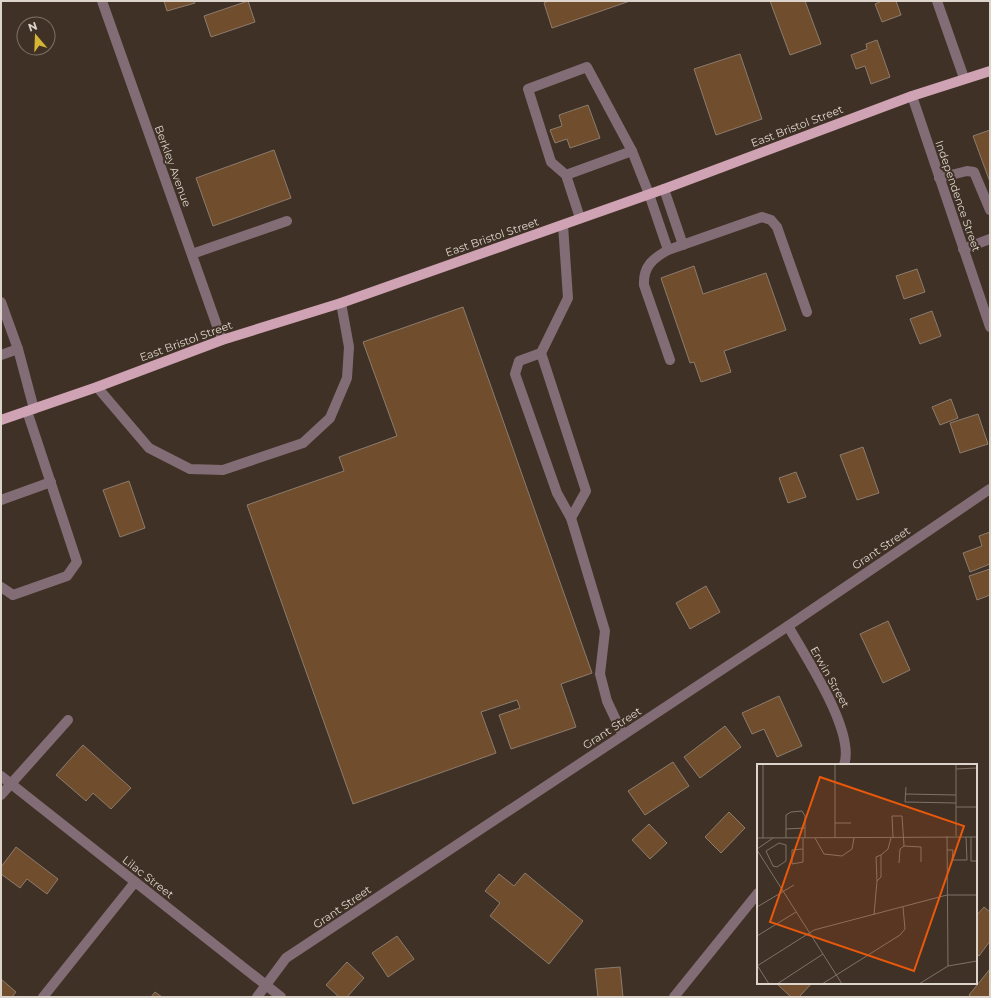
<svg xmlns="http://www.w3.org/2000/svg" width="991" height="998" viewBox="0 0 991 998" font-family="Montserrat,sans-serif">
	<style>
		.building { fill: #704d2d; stroke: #8c7c6d }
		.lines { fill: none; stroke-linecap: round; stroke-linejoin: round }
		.minor { stroke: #826c75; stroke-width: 10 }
		.major { stroke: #cfa3b4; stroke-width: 10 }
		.labels { text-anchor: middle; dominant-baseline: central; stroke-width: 4; stroke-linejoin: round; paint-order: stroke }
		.street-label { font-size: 11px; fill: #ddd4cc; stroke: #3f3125 }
		.inset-road { fill: none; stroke: #7e7268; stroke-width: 1 }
		.view { fill: #e8590c; fill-opacity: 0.15; stroke: #e8590c; stroke-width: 2 }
		.inset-edge { fill: none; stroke: #ddd4cc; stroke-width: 2 }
	</style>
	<rect width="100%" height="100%" fill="#3f3125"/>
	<!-- building -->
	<g class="building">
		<polygon points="164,1 194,1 195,3 167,11"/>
		<polygon points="248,1 255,22 211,37 204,16"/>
		<polygon points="548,1 630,1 552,28 544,3"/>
		<polygon points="770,1 805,1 821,44 790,55"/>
		<polygon points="882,1 896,1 901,15 882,22 875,4"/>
		<polygon points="877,40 890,77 871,84 865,66 856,69 851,55 867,49 866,44"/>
		<polygon points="740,54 762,119 716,135 694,69"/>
		<polygon points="588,105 600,138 570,148 567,139 555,143 550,130 562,126 559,115"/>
		<polygon points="990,130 990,182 973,136"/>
		<polygon points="274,150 291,198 213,226 196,178"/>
		<polygon points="694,266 703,294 766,273 786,330 724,351 731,372 701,382 694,362 690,363 661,278"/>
		<polygon points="917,269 925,292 904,299 896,276"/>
		<polygon points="463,307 592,673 561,684 576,727 511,749 499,715 520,708 517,700 481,712 496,753 353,804 247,505 344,471 339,457 397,436 363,342"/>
		<polygon points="932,311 941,336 920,344 910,319"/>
		<polygon points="951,399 958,418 940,425 932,407"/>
		<polygon points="978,414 988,444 960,453 950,423"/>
		<polygon points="863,447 879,493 857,500 840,455"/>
		<polygon points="796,472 806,497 788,503 779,478"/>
		<polygon points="129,481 145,528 120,537 103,490"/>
		<polygon points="990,532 990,564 970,572 963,553 982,546 979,536"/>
		<polygon points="990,569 990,595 977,600 969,576"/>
		<polygon points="706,586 720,612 690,629 676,603"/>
		<polygon points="888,621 910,670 883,683 860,634"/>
		<polygon points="779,696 802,746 777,757 764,729 752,734 742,713"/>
		<polygon points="725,726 741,747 700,778 684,757"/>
		<polygon points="83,745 131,788 111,809 93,793 86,801 56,775"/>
		<polygon points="673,762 689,786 645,815 628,791"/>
		<polygon points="729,812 745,828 721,853 705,837"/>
		<polygon points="649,824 667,843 650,859 632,840"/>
		<polygon points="16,847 58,879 47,894 27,879 20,888 1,874 1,867"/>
		<polygon points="525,873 583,921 549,964 490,916 500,903 485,891 499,874 514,886"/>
		<polygon points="984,907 990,912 990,941 979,956 976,954 976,916"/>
		<polygon points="397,936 414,959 388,977 372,953"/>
		<polygon points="347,962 364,978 347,997 339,997 326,985"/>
		<polygon points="620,967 623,997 598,997 595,969"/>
		<polygon points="990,969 990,997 972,997 969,995"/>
		<polygon points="1,979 16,992 12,997 1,997"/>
		<polygon points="776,983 812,983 799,997 791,997"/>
		<polygon points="155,992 162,997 151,997"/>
	</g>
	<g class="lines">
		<!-- minor -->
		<g class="minor">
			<polyline points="102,1 222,340"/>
			<polyline points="937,1 964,78"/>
			<polyline points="912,96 990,327"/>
			<polyline points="566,175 632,151"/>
			<polyline points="939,178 967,171 974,172 990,210"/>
			<polyline points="664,189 683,245"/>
			<polyline points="580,218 566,175 551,162 528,89 587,67 632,151 649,194 668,250"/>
			<polyline points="563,225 568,298 541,353 586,491 571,518 605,631 600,674 607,701 623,735"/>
			<polyline points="963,249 990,239"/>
			<polyline points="192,254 287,221"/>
			<polyline points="1,302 18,349 34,409"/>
			<polyline points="541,353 519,361 515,374 557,493 571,518"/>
			<polyline points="1,355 18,349"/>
			<path d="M670,360l-26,-75c-1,-18 8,-26 24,-35l94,-33 9,3 6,7 30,85"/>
			<polyline points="97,387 149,448 190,469 223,470 303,443 330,418 347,378 349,347 341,303"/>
			<polyline points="1,500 51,482"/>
			<polyline points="1,587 13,595 67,576 77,562 27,411"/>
			<path d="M788,626c17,30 68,106 56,139"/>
			<polyline points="1,776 281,997"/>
			<polyline points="1,795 68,720"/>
			<polyline points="43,997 135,882"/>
			<polyline points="257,997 286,958 788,626 990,489"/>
			<polyline points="674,997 758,893"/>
		</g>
		<!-- major -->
		<polyline class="major" points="1,420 97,387 222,340 341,303 664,189 912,96 990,71"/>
	</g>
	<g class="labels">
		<!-- street labels -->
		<g class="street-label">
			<text transform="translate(797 126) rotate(-21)">East Bristol Street</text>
			<text transform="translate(173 166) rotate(70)">Berkley Avenue</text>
			<text transform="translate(958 196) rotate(71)">Independence Street</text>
			<text transform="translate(492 237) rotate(-19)">East Bristol Street</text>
			<text transform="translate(186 341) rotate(-20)">East Bristol Street</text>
			<text transform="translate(881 548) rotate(-34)">Grant Street</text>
			<text transform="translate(830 677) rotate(61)">Erwin Street</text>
			<text transform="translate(612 728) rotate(-33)">Grant Street</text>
			<text transform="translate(148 877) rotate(38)">Lilac Street</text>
			<text transform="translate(342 907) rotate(-34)">Grant Street</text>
		</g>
	</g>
	<!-- overview -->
	<g transform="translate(757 764)">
		<rect width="220" height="220" fill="#3f3125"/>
		<path class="inset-road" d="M6,0v74M78,0v73M199,0v72M199,5l21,-1M149,23l-1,15 51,1M149,30l50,1M199,43h21M78,59h16M29,65l19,-1M190,72l1,130M214,73v24h6M0,74l220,-1M29,74v-23l5,-3 11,-1 3,5v22M58,74l9,16 18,2 10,-7 2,-11M136,74l-1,-22h10l2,30M22,79l7,2v16l-9,6 -4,-1 -7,-15zM0,85l16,-11M46,85l-11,1v14l11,-2v-24M0,86l85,134M190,86h6l-1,11M196,96h14l-1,-23M142,99l1,-14 4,-3 17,1v15M120,117l-1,-24 5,-2M0,143l37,-22M117,151l3,-34 4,-4v-22l7,-6 3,-11M0,172l39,-24M0,201l12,19M0,202l57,-36 133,-35h30M20,220l46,-30M65,220l78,-49 5,-6 -2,-22M162,220l29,-18 29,-5"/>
		<path class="view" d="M63,13l144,49 -50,145 -144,-49z"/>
		<rect width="220" height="220" class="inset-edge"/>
	</g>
	<!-- border -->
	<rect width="991" height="998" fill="none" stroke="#ddd4cc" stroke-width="4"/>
	<!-- north arrow -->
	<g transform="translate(36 36) rotate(341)"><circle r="19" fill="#3f3125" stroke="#7e7268"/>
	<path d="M0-3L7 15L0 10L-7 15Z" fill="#d6b534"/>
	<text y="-6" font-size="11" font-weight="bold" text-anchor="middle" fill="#ddd4cc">N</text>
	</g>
</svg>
